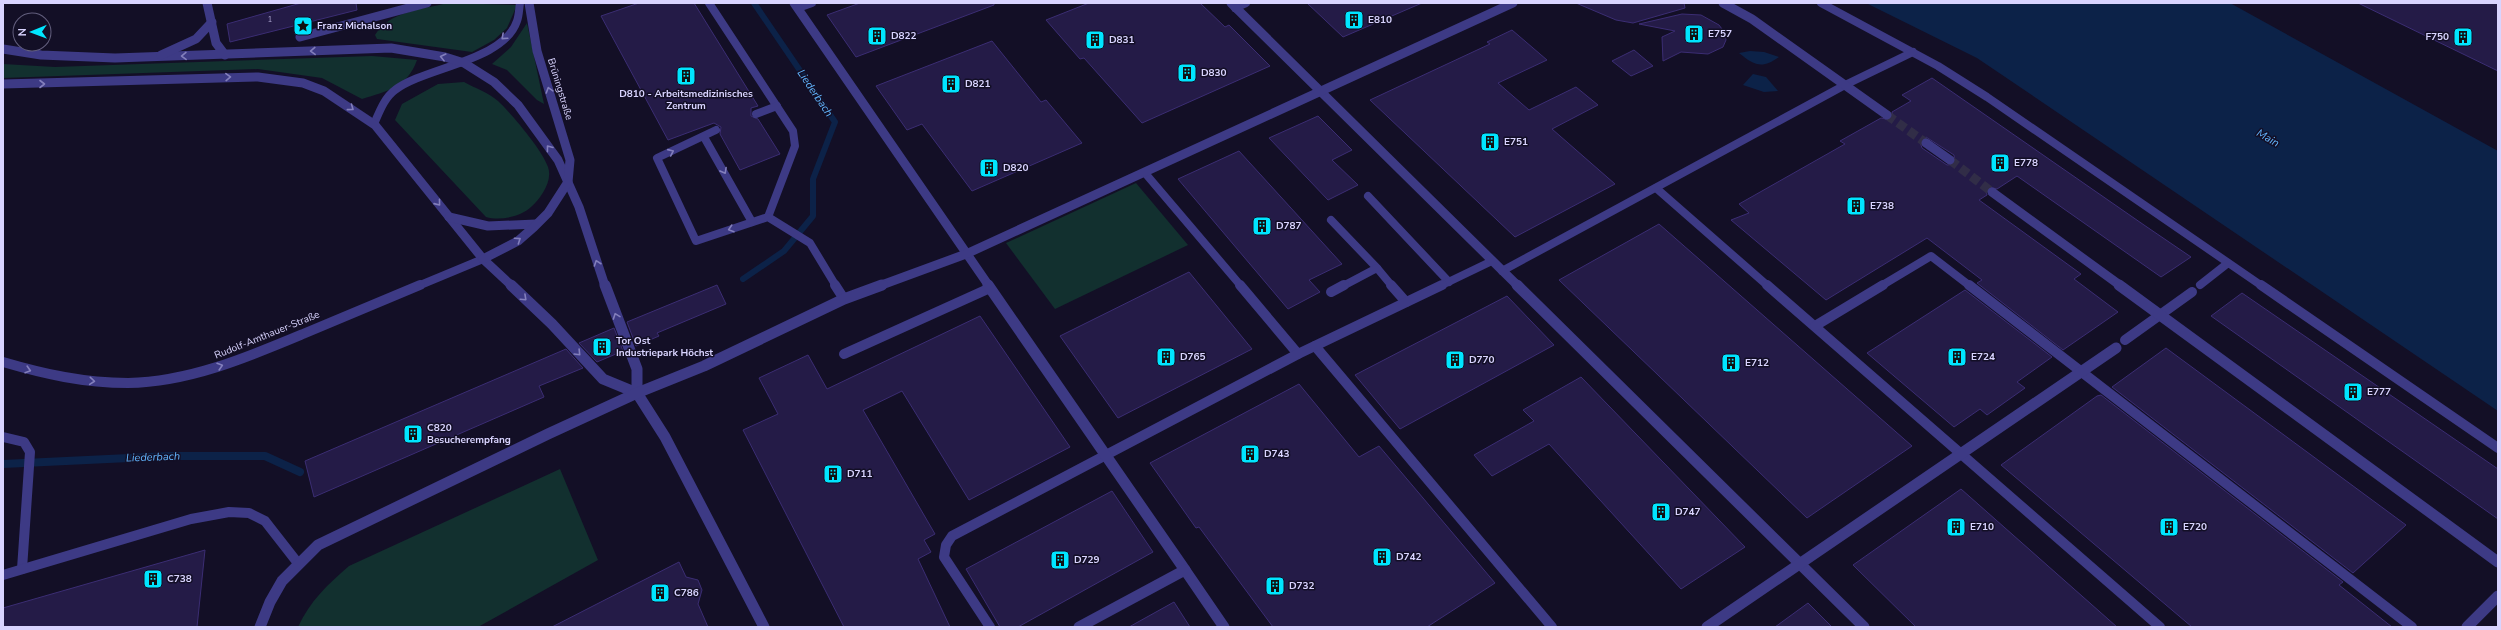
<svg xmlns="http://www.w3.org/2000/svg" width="2501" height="630" viewBox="0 0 2501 630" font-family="'Nunito Sans',sans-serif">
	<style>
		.green { fill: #12302f }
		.water { fill: #0c2248 }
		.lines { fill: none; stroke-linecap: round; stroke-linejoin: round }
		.stream-far1 { stroke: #0c2248; stroke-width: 6 }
		.stream { stroke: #0c2248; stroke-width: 8 }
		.building { fill: #241b47; stroke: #3b2d73; fill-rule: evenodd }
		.minor-tunnel { stroke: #312d47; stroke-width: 9; stroke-dasharray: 9 4.5; stroke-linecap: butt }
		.service-far1 { stroke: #3d3a85; stroke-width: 8 }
		.service { stroke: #3d3a85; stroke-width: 10 }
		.minor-far1 { stroke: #3d3a85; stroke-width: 9 }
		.minor { stroke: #3d3a85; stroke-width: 11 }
		.oneway { stroke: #837fbc }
		.labels { text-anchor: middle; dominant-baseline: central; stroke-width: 3; stroke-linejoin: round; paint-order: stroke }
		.number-label { font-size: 8px; fill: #aca6d1 }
		.poi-label { font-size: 10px; font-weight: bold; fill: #d9d4ff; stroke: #130f26; text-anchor: start }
		.street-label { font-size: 10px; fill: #d9d4ff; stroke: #130f26 }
		.water-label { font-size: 11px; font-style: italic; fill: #62b6ff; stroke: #130f26 }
	</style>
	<rect width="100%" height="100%" fill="#130f26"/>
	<!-- green -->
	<g class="green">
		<path d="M447,3l70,2 -10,23 -13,12 -22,12 -95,-13 -2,-4c15,-24 46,-25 72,-32z"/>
		<polygon points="527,23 544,104 537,100 507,70 492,64 511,47"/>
		<path d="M372,56l45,4c-10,28 -30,31 -55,39l-40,-21 -64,-9 -255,9v-14l52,3z"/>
		<path d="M464,82c11,6 25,11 34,19 13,12 45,50 50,66 5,14 -7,31 -17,40 -11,10 -31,14 -45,10l-91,-97 7,-16 36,-20z"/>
		<polygon points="1136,183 1188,245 1055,309 1006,243"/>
		<path d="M560,469l38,91 -120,67h-180c12,-26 29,-42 51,-61z"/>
	</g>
	<!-- water -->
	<g class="water">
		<polygon points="1866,3 2230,3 2498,151 2498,411 1977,58"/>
		<path d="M1750,51l14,1 15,5c-17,12 -24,9 -40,-4z"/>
		<polygon points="1753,74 1766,77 1778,91 1764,92 1743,85"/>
	</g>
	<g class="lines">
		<!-- stream-far1 -->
		<polyline class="stream-far1" points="743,279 784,251 813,216 813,179 835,122 754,3"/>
		<!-- stream -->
		<polyline class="stream" points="3,464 171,456 265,456 300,472"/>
	</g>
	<!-- building -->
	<g class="building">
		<polygon points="301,3 356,3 357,10 230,42 227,24"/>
		<polygon points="639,3 694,3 758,106 751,108 751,116 758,119 780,154 740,170 720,134 721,127 714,123 668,140 601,16"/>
		<polygon points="860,3 994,3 994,5 856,57 827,15"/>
		<polygon points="1089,3 1200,3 1225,27 1229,25 1270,66 1142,123 1084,58 1080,59 1046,20"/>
		<polygon points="1307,3 1422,3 1343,37"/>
		<polygon points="1576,3 1684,3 1685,8 1633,23 1616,20"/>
		<polygon points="2358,3 2498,3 2498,71"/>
		<polygon points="1682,14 1701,15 1719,25 1725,33 1726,40 1723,47 1708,54 1681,52 1663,61 1662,37 1675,31 1639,24"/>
		<polygon points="1512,30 1547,60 1498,83 1529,110 1576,87 1598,105 1552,129 1615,184 1515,237 1370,100 1490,44 1487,42"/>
		<polygon points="992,41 1041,102 1046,100 1082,143 972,191 922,124 907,130 876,86"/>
		<polygon points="1634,50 1653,66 1631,76 1612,61"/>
		<path d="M1932,78l212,147 47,32 -30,20 -144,-101 -20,13 -8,-2 -3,4 1,4 -8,5 102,74 -7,5 44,33 -55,38 -86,-67 5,-3 -55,-42 -101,62 -95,-80 18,-7 -10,-9 106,-60 -5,-3 41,-23 9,2 3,-4 -1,-4 19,-11 -9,-6zM1926,137l28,18 1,9 -8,1 -25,-17 -2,-6z"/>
		<polygon points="1318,116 1352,150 1332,160 1358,185 1328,200 1269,138"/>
		<polygon points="1239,151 1342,264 1309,280 1320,292 1288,309 1178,179"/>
		<polygon points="1659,224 1912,446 1807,518 1559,280"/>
		<polygon points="1189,272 1252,349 1118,418 1060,336"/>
		<polygon points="717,285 726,304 657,333 659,336 636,346 627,322"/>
		<polygon points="1965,290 2052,357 2017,382 2025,388 1987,415 1980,409 1954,427 1867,353"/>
		<polygon points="2242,293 2498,469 2498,519 2211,316"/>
		<polygon points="1507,296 1554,345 1400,429 1355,375"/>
		<polygon points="980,316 1070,447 969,500 902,391 863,410 935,534 924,540 931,552 918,559 950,627 844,627 743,430 778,414 759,378 808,355 827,389"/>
		<polygon points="614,328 623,351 597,362 579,343"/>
		<polygon points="2166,348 2406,525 2353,573 2112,387"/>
		<polygon points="566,349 583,368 539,386 544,397 314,497 305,461"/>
		<polygon points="1581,377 1745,547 1681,589 1549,444 1492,476 1474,455 1534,421 1523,410"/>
		<polygon points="1299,384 1359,457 1379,446 1495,583 1427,627 1273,627 1199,527 1196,528 1150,463"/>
		<polygon points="2101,395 2343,582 2339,585 2392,627 2192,627 2001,465 2097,396"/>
		<polygon points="1961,489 2117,627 1916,627 1853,565"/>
		<polygon points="1112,491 1153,552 1018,627 1000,627 966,569"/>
		<polygon points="205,550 197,627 3,627 3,608"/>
		<polygon points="679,562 686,577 698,580 702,590 698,604 708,627 552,627"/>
		<polygon points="1174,602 1190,627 1129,627"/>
		<polygon points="1808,603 1832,627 1775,627"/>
	</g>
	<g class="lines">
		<!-- minor-tunnel -->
		<g class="minor-tunnel">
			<polyline points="1887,115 1926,143"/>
			<polyline points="1950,160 1992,192"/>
		</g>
		<!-- service-far1 -->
		<g class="service-far1">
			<polyline points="709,3 793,131 795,146 768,217"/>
			<polyline points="1821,3 1938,66 1987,97 2262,286"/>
			<polyline points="798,8 812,3"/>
			<polyline points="1235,8 1246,3"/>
			<polyline points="756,114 777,106"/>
			<path d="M374,124c5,-11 10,-26 21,-34 30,-23 109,-29 122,-69 2,-5 2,-12 3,-18"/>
			<polyline points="716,130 657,158 696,241 768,217 810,243 836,286"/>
			<polyline points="704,137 752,222"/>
			<polyline points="1145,173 1241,286"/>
			<polyline points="1656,188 1768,286"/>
			<polyline points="1368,196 1449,282"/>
			<polyline points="1331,220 1377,268"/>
			<polyline points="1502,271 1845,85 1913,52"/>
			<polyline points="2200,285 2228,263"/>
			<polyline points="418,286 483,259"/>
			<polyline points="1343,286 1377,268 1392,286"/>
			<polyline points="1440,286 1492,261"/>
			<polyline points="1881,286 1931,256 1970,286"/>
		</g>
		<!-- service -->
		<g class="service">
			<polyline points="835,285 844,299"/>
			<polyline points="1240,285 1298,354"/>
			<polyline points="1391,285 1406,302"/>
			<polyline points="1767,285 2160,627"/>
			<polyline points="1969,285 2412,627"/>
			<polyline points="2261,285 2498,448"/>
			<polyline points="1331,292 1344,285"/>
			<polyline points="1815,326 1883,285"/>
			<polyline points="2125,340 2192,292"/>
			<polyline points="1315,346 1552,627"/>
			<polyline points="844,354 990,288"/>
			<path d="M3,362c41,12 81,21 125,21 61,-1 120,-26 175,-49 39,-16 78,-33 117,-49"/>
			<polyline points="3,437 24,442 30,452 22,569"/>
			<polyline points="3,575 191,519 229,512 249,513 265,521 297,562"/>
			<polyline points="990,627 944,557 946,545 952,536 1298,354 1442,285"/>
		</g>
		<!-- minor-far1 -->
		<g class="minor-far1">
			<polyline points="207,3 216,43 225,55"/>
			<polyline points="794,3 989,286"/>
			<polyline points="1231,3 1518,286"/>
			<polyline points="1723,3 1752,19 1887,115"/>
			<polyline points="300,37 427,3"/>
			<polyline points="3,49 41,55 115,58 391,48 445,57 464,63 494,82 518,105 558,160 579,207 605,286"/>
			<polyline points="161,55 196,39 212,22"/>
			<polyline points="3,84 258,77 303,83 324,91 375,125 483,259 512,286"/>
			<polyline points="1926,143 1950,160"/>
			<polyline points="1992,192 2121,286"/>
			<polyline points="449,217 488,226 536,224"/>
			<polyline points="483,259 518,241 534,227 548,213 568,182 570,160 537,51 529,3"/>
			<polyline points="879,286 966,254 1513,3"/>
		</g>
		<!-- minor -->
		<g class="minor">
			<polyline points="511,285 552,324 603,379 637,393"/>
			<polyline points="605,285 637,369 637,393 665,437 764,627"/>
			<polyline points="988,285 1185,570"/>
			<polyline points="1517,285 1864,627"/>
			<polyline points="2119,285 2498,562"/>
			<polyline points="260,627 270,602 282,581 318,545 548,434 637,393 704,366 844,299 882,285"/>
			<polyline points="1079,627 1185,570 1224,627"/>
			<polyline points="1707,627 2116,348"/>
			<polyline points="2467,627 2498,596"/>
		</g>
	</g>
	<!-- one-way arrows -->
	<defs><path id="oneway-chevron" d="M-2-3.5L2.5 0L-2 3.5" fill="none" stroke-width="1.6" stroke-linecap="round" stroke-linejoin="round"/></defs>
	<g class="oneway">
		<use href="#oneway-chevron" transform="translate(504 37) rotate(138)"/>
		<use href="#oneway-chevron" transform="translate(313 51) rotate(178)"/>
		<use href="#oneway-chevron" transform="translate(184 56) rotate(179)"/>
		<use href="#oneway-chevron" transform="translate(443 57) rotate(-166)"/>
		<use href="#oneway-chevron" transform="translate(228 77) rotate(-2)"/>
		<use href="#oneway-chevron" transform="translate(42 84)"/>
		<use href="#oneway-chevron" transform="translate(549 90) rotate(-107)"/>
		<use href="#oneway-chevron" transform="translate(351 108) rotate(36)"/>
		<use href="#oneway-chevron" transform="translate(549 148) rotate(-127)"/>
		<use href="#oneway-chevron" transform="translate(671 152) rotate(-24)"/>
		<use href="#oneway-chevron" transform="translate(724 171) rotate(61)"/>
		<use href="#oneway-chevron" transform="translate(438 203) rotate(51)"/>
		<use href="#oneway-chevron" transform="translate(731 229) rotate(162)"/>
		<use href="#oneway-chevron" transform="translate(518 240) rotate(-34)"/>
		<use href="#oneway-chevron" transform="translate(597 263) rotate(-109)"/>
		<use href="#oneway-chevron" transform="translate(524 298) rotate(43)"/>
		<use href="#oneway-chevron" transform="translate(616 316) rotate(-110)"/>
		<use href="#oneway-chevron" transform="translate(578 353) rotate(46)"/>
		<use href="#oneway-chevron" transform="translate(220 366) rotate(-17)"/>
		<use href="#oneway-chevron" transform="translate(28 370) rotate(17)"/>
		<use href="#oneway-chevron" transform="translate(92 381) rotate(5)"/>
	</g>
	<!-- icons -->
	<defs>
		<g id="building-square" transform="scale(1)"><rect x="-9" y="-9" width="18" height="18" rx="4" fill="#00e5ff" stroke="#130f26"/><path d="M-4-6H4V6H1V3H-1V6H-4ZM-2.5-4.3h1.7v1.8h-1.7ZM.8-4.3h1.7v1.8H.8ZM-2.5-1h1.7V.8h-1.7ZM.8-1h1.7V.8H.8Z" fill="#111"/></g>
		<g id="sight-square" transform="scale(1)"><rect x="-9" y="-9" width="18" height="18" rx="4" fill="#00e5ff" stroke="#130f26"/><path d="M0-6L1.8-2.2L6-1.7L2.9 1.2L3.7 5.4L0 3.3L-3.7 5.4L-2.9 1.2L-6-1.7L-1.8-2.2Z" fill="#111"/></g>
	</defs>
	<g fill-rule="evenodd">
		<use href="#building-square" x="1354" y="20"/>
		<use href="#sight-square" x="303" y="26"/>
		<use href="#building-square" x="1694" y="34"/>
		<use href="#building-square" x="877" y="36"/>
		<use href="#building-square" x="2463" y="37"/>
		<use href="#building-square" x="1095" y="40"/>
		<use href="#building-square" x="1187" y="73"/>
		<use href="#building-square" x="686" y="76"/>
		<use href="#building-square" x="951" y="84"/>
		<use href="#building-square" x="1490" y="142"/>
		<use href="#building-square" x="2000" y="163"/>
		<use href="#building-square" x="989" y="168"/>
		<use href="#building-square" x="1856" y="206"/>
		<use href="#building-square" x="1262" y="226"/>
		<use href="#building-square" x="602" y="347"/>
		<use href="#building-square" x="1166" y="357"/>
		<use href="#building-square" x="1957" y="357"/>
		<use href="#building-square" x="1455" y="360"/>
		<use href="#building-square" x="1731" y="363"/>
		<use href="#building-square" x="2353" y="392"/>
		<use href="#building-square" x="413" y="434"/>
		<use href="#building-square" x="1250" y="454"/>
		<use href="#building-square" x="833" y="474"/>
		<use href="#building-square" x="1661" y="512"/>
		<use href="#building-square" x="1956" y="527"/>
		<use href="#building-square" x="2169" y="527"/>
		<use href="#building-square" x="1382" y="557"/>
		<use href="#building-square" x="1060" y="560"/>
		<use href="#building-square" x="153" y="579"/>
		<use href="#building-square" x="1275" y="586"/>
		<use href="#building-square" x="660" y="593"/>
	</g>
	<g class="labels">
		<!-- number labels -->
		<g class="number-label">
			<text x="270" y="19">1</text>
		</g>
		<!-- poi labels -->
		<g class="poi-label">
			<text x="1368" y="20">E810</text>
			<text x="317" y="26">Franz Michalson</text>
			<text x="1708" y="34">E757</text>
			<text x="891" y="36">D822</text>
			<text x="2449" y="37" text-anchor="end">F750</text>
			<text x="1109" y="40">D831</text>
			<text x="1201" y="73">D830</text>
			<text x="965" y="84">D821</text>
			<text x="686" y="94" text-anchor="middle">D810 - Arbeitsmedizinisches<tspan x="686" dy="12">Zentrum</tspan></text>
			<text x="1504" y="142">E751</text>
			<text x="2014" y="163">E778</text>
			<text x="1003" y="168">D820</text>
			<text x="1870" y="206">E738</text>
			<text x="1276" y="226">D787</text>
			<text x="616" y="341">Tor Ost<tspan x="616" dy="12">Industriepark Höchst</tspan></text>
			<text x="1180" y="357">D765</text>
			<text x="1971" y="357">E724</text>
			<text x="1469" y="360">D770</text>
			<text x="1745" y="363">E712</text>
			<text x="2367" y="392">E777</text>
			<text x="427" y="428">C820<tspan x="427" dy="12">Besucherempfang</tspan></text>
			<text x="1264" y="454">D743</text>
			<text x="847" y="474">D711</text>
			<text x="1675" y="512">D747</text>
			<text x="1970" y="527">E710</text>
			<text x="2183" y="527">E720</text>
			<text x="1396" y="557">D742</text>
			<text x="1074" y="560">D729</text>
			<text x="167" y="579">C738</text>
			<text x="1289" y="586">D732</text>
			<text x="674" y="593">C786</text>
		</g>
		<!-- street labels -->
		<g class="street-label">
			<text transform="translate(560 89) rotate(73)">Brüningstraße</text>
			<text transform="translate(267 335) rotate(-22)">Rudolf-Amthauer-Straße</text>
		</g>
		<!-- water labels -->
		<g class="water-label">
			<text transform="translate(815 93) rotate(56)">Liederbach</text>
			<text transform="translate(2268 138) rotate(30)">Main</text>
			<text transform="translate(153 457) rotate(-2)">Liederbach</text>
		</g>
	</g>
	<!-- border -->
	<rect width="2501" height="630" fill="none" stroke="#d9d4ff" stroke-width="8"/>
	<!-- north arrow -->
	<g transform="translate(32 32) rotate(269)"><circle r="19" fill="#130f26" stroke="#625e7d"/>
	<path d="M0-3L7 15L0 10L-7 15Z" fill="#00e5ff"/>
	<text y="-6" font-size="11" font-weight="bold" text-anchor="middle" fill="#d9d4ff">N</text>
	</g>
</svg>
